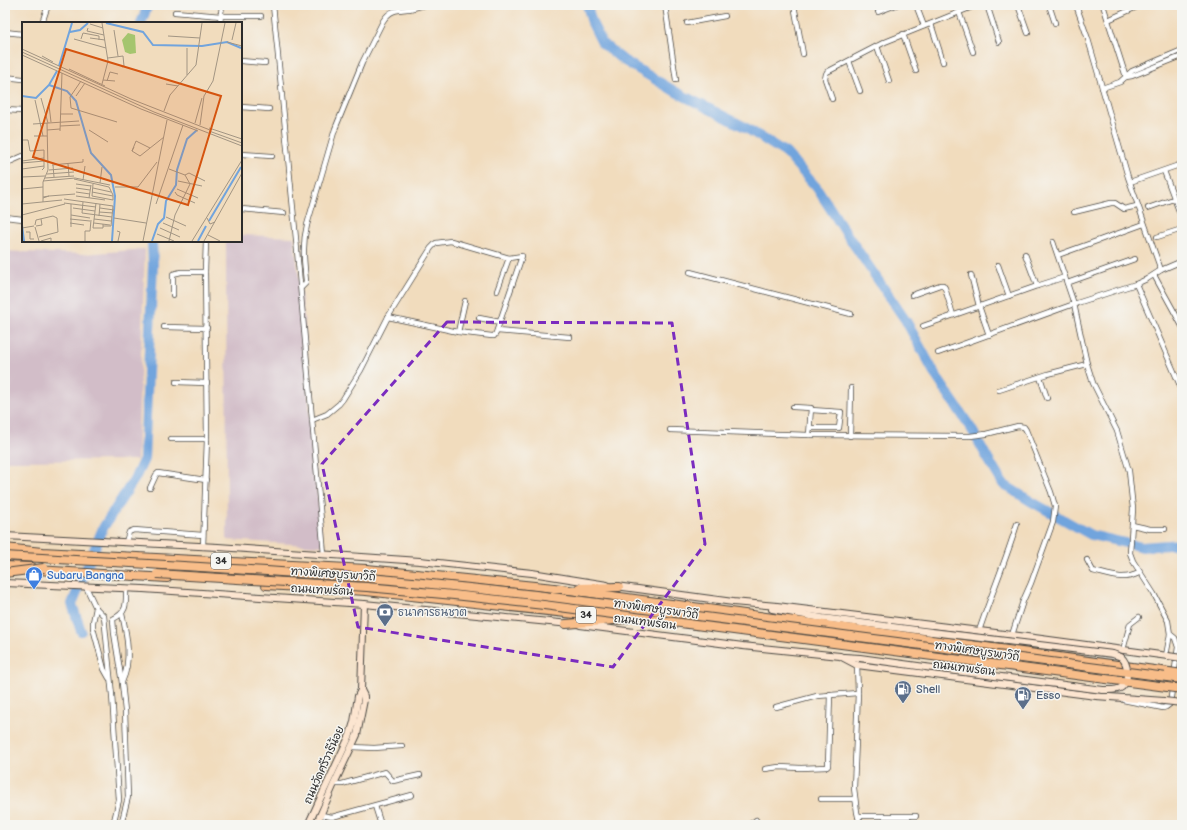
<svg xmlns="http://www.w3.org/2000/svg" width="1187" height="830" viewBox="0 0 1187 830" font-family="'Balsamiq Sans','Playpen Sans Thai',sans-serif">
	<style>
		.industrial { fill: #d2bdc8 }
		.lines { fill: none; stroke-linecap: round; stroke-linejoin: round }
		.river { stroke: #71a4dd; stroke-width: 10 }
		.street-casing { stroke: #494641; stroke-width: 6 }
		.secondary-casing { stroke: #494641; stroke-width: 8 }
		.highway-casing { stroke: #494641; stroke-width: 10 }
		.street { stroke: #fff; stroke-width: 4.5 }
		.secondary { stroke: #fce5d0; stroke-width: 6 }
		.highway { stroke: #f8bd89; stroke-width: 8 }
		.secondary-bridge-casing { stroke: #494641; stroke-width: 8; stroke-linecap: butt }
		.highway-bridge-casing { stroke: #494641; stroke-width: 10; stroke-linecap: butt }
		.secondary-bridge { stroke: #fce5d0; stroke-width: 6 }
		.highway-bridge { stroke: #f8bd89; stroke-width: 8 }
		.marked { fill: none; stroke: #7b2cbf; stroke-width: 3; stroke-dasharray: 8 5; stroke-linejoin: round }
		.labels { text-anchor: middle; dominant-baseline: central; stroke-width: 3; stroke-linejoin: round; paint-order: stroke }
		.shield { fill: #f6f6f2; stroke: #686867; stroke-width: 1 }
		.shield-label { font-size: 10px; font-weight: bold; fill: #2b2b2b }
		.street-label { font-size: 11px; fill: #2b2b2b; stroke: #f6f6f2 }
		.shop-label { font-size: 11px; fill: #366cbe; stroke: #f6f6f2; text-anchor: start }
		.service-label { font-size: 11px; fill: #4e5e75; stroke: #f6f6f2; text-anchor: start }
		.inset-river { fill: none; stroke: #71a4dd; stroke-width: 2 }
		.inset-road { fill: none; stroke: #a29583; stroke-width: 1 }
		.view { fill: #d5540f; fill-opacity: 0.15; stroke: #d5540f; stroke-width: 2 }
		.inset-edge { fill: none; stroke: #2b2b2b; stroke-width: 2 }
	</style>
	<rect width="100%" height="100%" fill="#f6f6f2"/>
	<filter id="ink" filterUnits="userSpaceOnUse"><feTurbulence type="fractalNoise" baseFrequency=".025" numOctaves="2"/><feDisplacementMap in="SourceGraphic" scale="8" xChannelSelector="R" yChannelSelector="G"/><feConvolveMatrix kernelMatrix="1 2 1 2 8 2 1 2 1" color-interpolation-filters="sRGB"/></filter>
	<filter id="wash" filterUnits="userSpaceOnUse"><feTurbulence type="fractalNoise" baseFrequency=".012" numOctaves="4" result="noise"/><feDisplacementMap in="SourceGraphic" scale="16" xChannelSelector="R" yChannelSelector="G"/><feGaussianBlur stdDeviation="0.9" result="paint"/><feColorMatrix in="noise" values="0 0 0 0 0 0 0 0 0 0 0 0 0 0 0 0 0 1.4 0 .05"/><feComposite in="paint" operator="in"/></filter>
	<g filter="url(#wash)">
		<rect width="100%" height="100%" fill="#f1dcbd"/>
		<!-- industrial -->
		<g class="industrial">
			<polygon points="241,235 294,237 305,326 310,420 323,546 227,540 226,241 241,241"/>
			<polygon points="145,249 137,460 5,461 5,251 24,252 85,254"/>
		</g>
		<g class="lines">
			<!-- river -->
			<g class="river">
				<polyline points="587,5 592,23 602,43 623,60 676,92 743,126 786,153 817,188 846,233 906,321 936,376 971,428 988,459 1003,484 1032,502 1091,535 1142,547 1182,544"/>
				<polyline points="141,23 148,5"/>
				<polyline points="81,631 72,604 103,528 135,478 144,459 153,265 152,241"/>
			</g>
		</g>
	</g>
	<g filter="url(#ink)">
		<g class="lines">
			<!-- street casing -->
			<g class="street-casing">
				<g id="street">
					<polyline points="273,5 296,239 324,554"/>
					<polyline points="665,5 676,80"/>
					<polyline points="794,5 803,54"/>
					<polyline points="916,5 924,26"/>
					<polyline points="987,5 999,42"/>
					<polyline points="1018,5 1028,33"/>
					<polyline points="1049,5 1055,23"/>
					<polyline points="1076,5 1088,39 1128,177 1161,270"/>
					<polyline points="1103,5 1126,77 1132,76 1182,56"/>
					<polyline points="175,12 221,16 261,16"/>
					<polyline points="878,12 896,5"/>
					<polyline points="959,12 973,52"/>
					<polyline points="1108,20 1141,5"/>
					<polyline points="42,23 48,5"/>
					<polyline points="220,23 222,5"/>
					<polyline points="687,23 725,16"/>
					<polyline points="931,24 943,62"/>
					<polyline points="5,32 23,34"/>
					<polyline points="903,34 916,71"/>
					<polyline points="877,46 889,81"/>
					<polyline points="241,61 265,63"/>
					<polyline points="849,61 860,91"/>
					<polyline points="5,77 23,79"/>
					<polyline points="1102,88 1120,82 1132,71 1182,50"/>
					<polyline points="832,99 825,79 826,74 827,72 885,42 977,5"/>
					<polyline points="241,107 269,109"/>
					<polyline points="5,110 23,111"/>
					<polyline points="241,154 272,156"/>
					<polyline points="5,164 23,156"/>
					<polyline points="1164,171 1182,219"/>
					<polyline points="1130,182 1182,164"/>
					<polyline points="1148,208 1182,196"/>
					<polyline points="241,209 284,213"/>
					<polyline points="1074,212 1111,203 1115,203 1124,209 1137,206"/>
					<polyline points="5,217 23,219"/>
					<polyline points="1157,237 1182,229"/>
					<polyline points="1053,242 1074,304 1087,364 1093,383 1117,431 1129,471 1133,509 1130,553 1133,561 1154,594 1168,621 1170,634 1166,656"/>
					<polyline points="1025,254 1037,286"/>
					<polyline points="1058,255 1144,224"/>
					<polyline points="998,265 1009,296"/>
					<polyline points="690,272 851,314"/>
					<polyline points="971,275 979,306 989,335"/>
					<polyline points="1154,275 1182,326"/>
					<polyline points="1067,283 1135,259"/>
					<polyline points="1136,284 1182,390"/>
					<path d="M301,288l4,-4 1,-3c-2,-21 -4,-36 1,-56l28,-96 27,-66 21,-42c7,-11 13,-11 26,-12 5,-1 11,-3 16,-4"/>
					<polyline points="173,295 173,274 181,272 205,272"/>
					<polyline points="912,295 940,285 943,285 945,288 953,315"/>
					<polyline points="388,317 458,332 492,336 494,336 496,333 522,256 509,258"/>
					<polyline points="479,318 500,322"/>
					<polyline points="923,326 1037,286 1065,277"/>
					<polyline points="164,327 207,328"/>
					<polyline points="497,331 570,337"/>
					<polyline points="458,332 465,301"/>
					<polyline points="938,353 1074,304 1136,284 1147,279 1161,270 1182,261"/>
					<polyline points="1040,377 1047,398"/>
					<polyline points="176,382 207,383"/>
					<polyline points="999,390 1048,374 1087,364"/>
					<polyline points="793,407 811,408 809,435"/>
					<polyline points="312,420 327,414 339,404 343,399 361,370 388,317 431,248 436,243 451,241 509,258 497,291"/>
					<polyline points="810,428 839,428 841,412 811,410"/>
					<polyline points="670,430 809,435 970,436 986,434 1018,426 1024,427 1026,430 1051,492 1055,506 1053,522 1031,583 1023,601 1012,635"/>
					<polyline points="850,436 851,388"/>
					<polyline points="171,439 207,439"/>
					<polyline points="150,488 156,475 158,473 206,480"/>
					<polyline points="1132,525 1150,529 1165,529"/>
					<polyline points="126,542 129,532 134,530 203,535"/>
					<polyline points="203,547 207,439 205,272 206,241"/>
					<path d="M1087,560l6,11c17,4 30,10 46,2"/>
					<polyline points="86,587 96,608 104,616 112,695 119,800 113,825"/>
					<polyline points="96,608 93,622 93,628 104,669 109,678"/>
					<path d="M122,614c5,21 10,47 0,68"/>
					<path d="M979,631c12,-36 27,-71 38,-107"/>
					<polyline points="1123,650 1130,624 1139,617"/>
					<polyline points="857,665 858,693 854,788 857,812 860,825"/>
					<polyline points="1123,700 1163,708 1166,707 1170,704 1178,647 1175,638 1170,634"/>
					<polyline points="776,707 817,696 858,693"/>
					<polyline points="352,747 374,748 402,746"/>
					<polyline points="765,769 779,767 801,768 827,767 828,766 830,694"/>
					<polyline points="334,784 342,784 385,772 393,781 420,775"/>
					<polyline points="821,799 855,799"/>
					<polyline points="375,806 381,825"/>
					<polyline points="321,815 332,817 412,795"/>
					<polyline points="858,816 916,816"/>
					<path d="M121,825l7,-28 -3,-86 -3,-28 -8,-50 -1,-14c15,-7 13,-16 13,-31"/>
					<polyline points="749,825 756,820"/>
				</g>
			</g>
			<!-- secondary casing -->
			<g class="secondary-casing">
				<g id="secondary">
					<polyline points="5,536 218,547 420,561 532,573 607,585"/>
					<polyline points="5,583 143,589 364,604 570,624"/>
					<polyline points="616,586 733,602 777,606 1012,635 1168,656"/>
					<polyline points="772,609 822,618 932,632"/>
					<polyline points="580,625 743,646 840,656 857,665 1096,696 1164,701"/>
					<polyline points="844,657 860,658 925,667"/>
					<polyline points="308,825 350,735 354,722 358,696 361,690 364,604"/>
					<polyline points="316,825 334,784 357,735 364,700 364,696 361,690"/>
				</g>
			</g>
			<!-- highway casing -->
			<g class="highway-casing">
				<g id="highway">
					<polyline points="5,548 42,552 367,569 436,576 554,588 1169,672"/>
					<polyline points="5,566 32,567"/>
					<polyline points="37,570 167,578"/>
					<polyline points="266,585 366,591 611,618"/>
					<polyline points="579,588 619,587"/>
					<polyline points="566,624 626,619"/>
				</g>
			</g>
			<!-- street -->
			<use href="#street" class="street"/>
			<!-- secondary -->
			<use href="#secondary" class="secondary"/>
			<!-- highway -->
			<use href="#highway" class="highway"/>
			<!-- secondary-bridge casing -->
			<g class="secondary-bridge-casing">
				<g id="secondary-bridge">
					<polyline points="1168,656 1182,658"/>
					<path d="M925,667l178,23c6,0 14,1 19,-3 7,-7 7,-23 -1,-30 -2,-1 -6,-2 -8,-3l-181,-22"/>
					<polyline points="1164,701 1182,703"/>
				</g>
			</g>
			<!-- highway-bridge casing -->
			<g class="highway-bridge-casing">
				<g id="highway-bridge">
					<path d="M5,556c122,7 243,13 365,22 58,5 116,12 174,18l638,83"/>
					<polyline points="5,573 44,568"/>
					<polyline points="157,574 367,587 454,595 544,605 1182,689"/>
					<polyline points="1169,672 1182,674"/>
				</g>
			</g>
			<!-- secondary-bridge -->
			<use href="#secondary-bridge" class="secondary-bridge"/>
			<!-- highway-bridge -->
			<use href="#highway-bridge" class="highway-bridge"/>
		</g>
	</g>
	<!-- marked area -->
	<path class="marked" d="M447,322l225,1 33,221 -92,123 -255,-40 -36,-163z"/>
	<!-- icons -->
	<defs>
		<g id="shop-pin" transform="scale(0.9)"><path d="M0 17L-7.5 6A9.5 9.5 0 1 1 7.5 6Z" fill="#3f7fe0" stroke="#f6f6f2"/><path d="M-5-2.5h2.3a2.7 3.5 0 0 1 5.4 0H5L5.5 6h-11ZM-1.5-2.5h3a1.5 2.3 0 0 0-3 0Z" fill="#fff"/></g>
		<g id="bank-pin" transform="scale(0.9)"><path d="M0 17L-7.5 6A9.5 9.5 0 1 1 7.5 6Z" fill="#5c6f8a" stroke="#f6f6f2"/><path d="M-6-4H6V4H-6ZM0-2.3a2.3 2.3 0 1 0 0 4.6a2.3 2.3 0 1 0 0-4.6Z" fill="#fff"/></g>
		<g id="fuel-pin" transform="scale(0.9)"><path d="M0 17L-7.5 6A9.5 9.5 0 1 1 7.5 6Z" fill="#5c6f8a" stroke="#f6f6f2"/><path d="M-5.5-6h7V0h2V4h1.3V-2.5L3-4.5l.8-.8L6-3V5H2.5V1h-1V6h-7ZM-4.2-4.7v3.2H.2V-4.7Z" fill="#fff"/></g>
	</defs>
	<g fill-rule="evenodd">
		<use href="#shop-pin" x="34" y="575"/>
		<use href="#bank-pin" x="385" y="612"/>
		<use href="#fuel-pin" x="903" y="689"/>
		<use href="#fuel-pin" x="1023" y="695"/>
	</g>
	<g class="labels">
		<!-- shield labels -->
		<g class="shield">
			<rect x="211" y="553" width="20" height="16" rx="3"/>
			<rect x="576" y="607" width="20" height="16" rx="3"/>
		</g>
		<g class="shield-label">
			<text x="221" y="561">34</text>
			<text x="586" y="615">34</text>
		</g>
		<!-- street labels -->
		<g class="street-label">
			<text transform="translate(333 574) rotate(4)">ทางพิเศษบูรพาวิถี</text>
			<text transform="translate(322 590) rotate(3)">ถนนเทพรัตน</text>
			<text transform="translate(656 609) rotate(8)">ทางพิเศษบูรพาวิถี</text>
			<text transform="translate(645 622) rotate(7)">ถนนเทพรัตน</text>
			<text transform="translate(977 651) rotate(8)">ทางพิเศษบูรพาวิถี</text>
			<text transform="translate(964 668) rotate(7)">ถนนเทพรัตน</text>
			<text transform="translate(324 765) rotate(-66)">ถนนวัดศรีวารีน้อย</text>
		</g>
		<!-- shop labels -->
		<g class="shop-label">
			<text x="47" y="575">Subaru Bangna</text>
		</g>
		<!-- service labels -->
		<g class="service-label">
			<text x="398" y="612">ธนาคารธนชาต</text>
			<text x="916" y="689">Shell</text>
			<text x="1036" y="695">Esso</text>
		</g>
	</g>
	<!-- overview -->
	<g transform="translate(22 22)">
		<rect width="220" height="220" fill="#f1dcbd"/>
		<path d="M106,11l7,2 1,18 -6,1 -5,-2 -3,-12z" fill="#a5c56e"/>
		<path class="inset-river" d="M84,1l37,9 10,13 49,1 25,-4 14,6M48,10l10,-2 8,-7M37,44l13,-43M27,63l18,6 9,10 15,52 20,22 4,21 -3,45M0,74l14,2 13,-13 8,-14M187,199l32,-54M0,203l2,16M130,219l6,-17 6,-6 2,-17 10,-16 1,-15 10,-31 10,-9M176,219l8,-15"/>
		<path class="inset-road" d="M80,1l6,38 -6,23M68,2l13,4M66,6l-1,3 17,4M92,8l4,26M146,14l32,2M68,16l15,2M52,17l32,9M59,17l2,-6 16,3v4M210,18l4,-17M205,20l15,4M165,26v27M0,27l109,50 79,31M0,30l132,60 88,34M0,33l119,54 57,22M20,34l11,6M86,36l15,-2 1,10 -2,1M47,47l36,17M81,58l12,1M59,59l-11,16 1,11 46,14M85,59l3,-9 8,2M144,62l12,2M54,74l9,-13M19,76l7,25M13,78l8,36M27,83l2,17M142,89l6,-16 26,-30 6,-42M38,92h13M173,101l7,-25M11,102l46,-3M178,103l4,-29 9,-15 12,-58M38,104l20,-1M187,106l33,11M25,108l13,-1M67,108l19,12M38,109l2,-58M187,109l33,12M12,114h13M0,118h6l2,11 14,-1v18l-2,2M112,125l-2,4 8,5 24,-19M110,129l4,-10 14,7M0,139l22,-3M0,141l22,-2M46,142l1,12M30,143l31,-3v-3M31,143l1,12M0,147l22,-3M27,148l24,-2M25,152l27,-2M163,153l4,-2 16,8M0,155l23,-1M23,156l29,-2M52,157l35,8 4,8v5l-21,-4 1,-12M61,158l2,-14M21,159l32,-3 35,7M156,159l24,5M78,161l2,-16M54,162l15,2M93,165h23l19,-25M54,166l14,2M71,166l18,4M0,167l21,-2M155,167l21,9M54,170l14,2M70,170l21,4M153,170l2,3 18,8M27,174l26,-2M54,174l29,4M21,175l6,-1 -6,2M67,176l2,-13M42,177l49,7 -2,20h-8M21,180v-20l5,-12 -1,-47M61,180l-1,11 30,4M42,181l32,4M74,181l-3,25h10v-4M0,182l40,-4M134,182l27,-79M51,186l22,3M78,186l14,2M77,190l14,1M0,193l43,-11M49,193l19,3M77,194l1,-12M144,195l20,9M92,196l32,5M185,196l3,6 5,-2M48,197l20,2M72,197l17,2M48,201l14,2M72,201l16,2M141,201l16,7M13,203l1,-5 17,-4 4,2 1,14 -19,5M14,204l6,-1 -1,-6M13,205l4,14M49,205v-23M0,206l12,-2M138,206l20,9M95,209l3,1 -2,9M4,210h4v7h4M135,212l17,7M186,213l12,6M19,219l10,-3v3M63,219v-10h5l1,-11M121,219l24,-121M147,219l6,-26 15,-31 -5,-9 -16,-6M170,219l50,-81M182,219l38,-68"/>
		<path class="view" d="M44,27l155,47 -33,109 -155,-48z"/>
		<rect width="220" height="220" class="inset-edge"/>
	</g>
	<!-- margin -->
	<rect width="1187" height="830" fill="none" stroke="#f6f6f2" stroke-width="20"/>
</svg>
